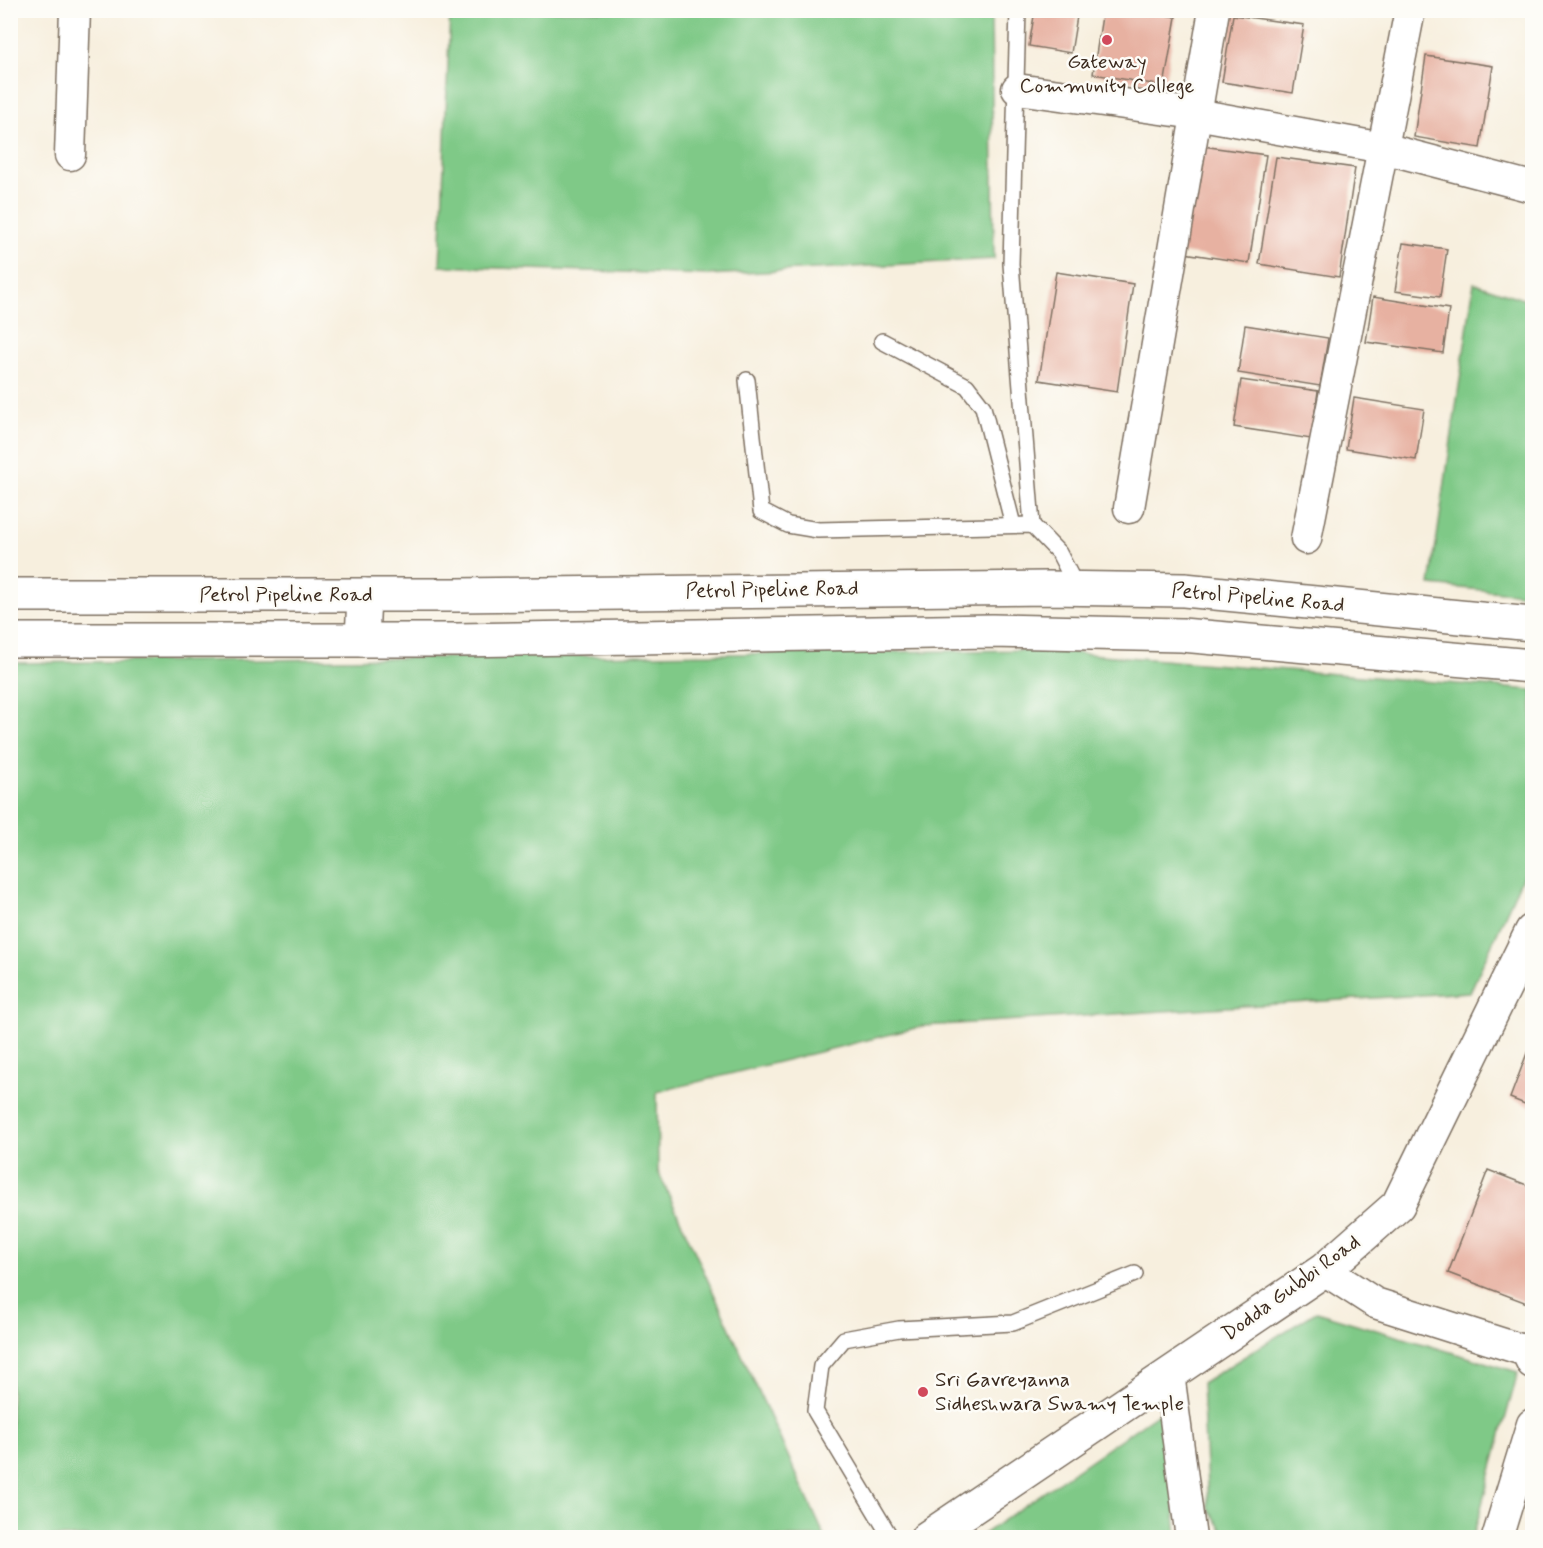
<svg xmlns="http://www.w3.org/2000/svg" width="1543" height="1548" viewBox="0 0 1543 1548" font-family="Mynerve,sans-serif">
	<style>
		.green { fill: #7fc987; stroke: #5d7a52; stroke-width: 1.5 }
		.building { fill: #e7b1a1 }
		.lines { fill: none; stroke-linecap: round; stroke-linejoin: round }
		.service-casing { stroke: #7d6f61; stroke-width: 18 }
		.minor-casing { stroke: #7d6f61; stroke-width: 33 }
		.tertiary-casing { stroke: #7d6f61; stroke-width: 36 }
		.secondary-casing { stroke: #7d6f61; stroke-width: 36 }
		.service { stroke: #fff; stroke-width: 15 }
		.minor { stroke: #fff; stroke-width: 30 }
		.tertiary { stroke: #fff; stroke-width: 33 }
		.secondary { stroke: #fff; stroke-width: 33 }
		.poi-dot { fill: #d1495b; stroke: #fdfcf7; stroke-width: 2 }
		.labels { text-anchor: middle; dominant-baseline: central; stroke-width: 5; stroke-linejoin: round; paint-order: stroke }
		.poi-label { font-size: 21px; fill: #3b2a1e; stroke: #fdfcf7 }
		.street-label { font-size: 21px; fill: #3b2a1e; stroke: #fdfcf7 }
	</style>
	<rect width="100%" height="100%" fill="#fdfcf7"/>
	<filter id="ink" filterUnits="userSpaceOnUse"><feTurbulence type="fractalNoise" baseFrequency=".0167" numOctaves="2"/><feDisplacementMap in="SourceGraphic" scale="12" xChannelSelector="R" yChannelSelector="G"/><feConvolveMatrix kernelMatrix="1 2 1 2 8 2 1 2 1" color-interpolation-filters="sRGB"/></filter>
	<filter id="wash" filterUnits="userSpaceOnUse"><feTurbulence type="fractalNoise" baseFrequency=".008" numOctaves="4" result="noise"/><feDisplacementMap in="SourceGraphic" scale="24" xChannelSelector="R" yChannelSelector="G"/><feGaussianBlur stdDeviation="1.35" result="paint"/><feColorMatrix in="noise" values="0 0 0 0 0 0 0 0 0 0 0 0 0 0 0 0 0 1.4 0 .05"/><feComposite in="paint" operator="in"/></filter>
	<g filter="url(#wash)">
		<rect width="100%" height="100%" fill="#f7efde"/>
		<!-- green -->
		<g class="green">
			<polygon points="450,11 991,11 994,259 708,275 440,266"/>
			<polygon points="1474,283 1532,302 1532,595 1430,585"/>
			<polygon points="1040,650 1532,690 1532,856 1470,992 924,1026 657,1092 658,1171 825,1537 11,1537 11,663"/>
			<polygon points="1316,1312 1518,1372 1473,1537 1227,1537 1208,1508 1202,1383"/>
			<polygon points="1166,1408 1177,1537 979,1537"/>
		</g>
		<g id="blocks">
			<!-- building -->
			<g class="building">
				<polygon points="1035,10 1078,10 1071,53 1029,46"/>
				<polygon points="1103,10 1137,10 1176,17 1164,86 1093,74"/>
				<polygon points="1233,15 1304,25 1293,93 1222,82"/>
				<polygon points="1426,56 1493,66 1480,148 1414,137"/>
				<polygon points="1195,145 1266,155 1249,263 1178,252"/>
				<polygon points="1276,157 1355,168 1339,277 1259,264"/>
				<polygon points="1403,243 1447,249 1440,297 1395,291"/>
				<polygon points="1056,272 1133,284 1117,392 1039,380"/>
				<polygon points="1373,297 1449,309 1443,353 1366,342"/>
				<polygon points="1245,325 1328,338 1320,386 1238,373"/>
				<polygon points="1241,380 1318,391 1311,439 1234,427"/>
				<polygon points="1354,398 1424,409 1416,460 1346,449"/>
				<polygon points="1532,1040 1532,1107 1510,1098"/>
				<polygon points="1488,1170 1532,1187 1532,1305 1448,1273"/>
			</g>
		</g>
	</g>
	<g filter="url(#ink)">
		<use href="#blocks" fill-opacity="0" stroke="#7d6f61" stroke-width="1.5"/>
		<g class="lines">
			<!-- service casing -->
			<g class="service-casing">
				<g id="service">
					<polyline points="1018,10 1011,264 1032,525"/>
					<polyline points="882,341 967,386 983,407 1013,525"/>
					<polyline points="747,380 761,511 788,525 818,530 1032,525 1059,553 1077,588"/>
					<polyline points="891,1538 815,1411 821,1366 844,1339 899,1329 1013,1323 1135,1274"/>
				</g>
			</g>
			<!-- minor casing -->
			<g class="minor-casing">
				<g id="minor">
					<polyline points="1017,89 1196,114 1383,148 1532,187"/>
					<polyline points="70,155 75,10"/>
					<polyline points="1129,508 1214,10"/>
					<polyline points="1306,539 1410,10"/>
					<polyline points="1324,1270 1375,1303 1526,1351 1532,1363"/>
					<polyline points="1169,1374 1191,1538"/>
					<polyline points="1497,1538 1532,1424"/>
				</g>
			</g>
			<!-- tertiary casing -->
			<g class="tertiary-casing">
				<g id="tertiary">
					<polyline points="362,640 364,595"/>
					<polyline points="927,1538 1324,1270 1398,1205 1532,931"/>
				</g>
			</g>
			<!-- secondary casing -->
			<g class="secondary-casing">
				<g id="secondary">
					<polyline points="10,595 457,595 1048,588 1184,590 1532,624"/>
					<polyline points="10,640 457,640 992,631 1182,635 1532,666"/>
				</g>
			</g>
			<!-- service -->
			<use href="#service" class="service"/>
			<!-- minor -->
			<use href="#minor" class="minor"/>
			<!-- tertiary -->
			<use href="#tertiary" class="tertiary"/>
			<!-- secondary -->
			<use href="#secondary" class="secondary"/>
		</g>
	</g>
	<!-- markers -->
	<g class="poi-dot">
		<circle cx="1107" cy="40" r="6"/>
		<circle cx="923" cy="1392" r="6"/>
	</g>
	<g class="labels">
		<!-- poi labels -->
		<g class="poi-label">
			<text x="1107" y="62">Gateway<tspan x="1107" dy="24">Community College</tspan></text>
			<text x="935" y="1380" text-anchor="start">Sri Gavreyanna<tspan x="935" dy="24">Sidheshwara Swamy Temple</tspan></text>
		</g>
		<!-- street labels -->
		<g class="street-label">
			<text transform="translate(772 590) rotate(-1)">Petrol Pipeline Road</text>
			<text x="286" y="595">Petrol Pipeline Road</text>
			<text transform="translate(1258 598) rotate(5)">Petrol Pipeline Road</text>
			<text transform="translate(1291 1288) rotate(-36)">Dodda Gubbi Road</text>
		</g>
	</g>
	<!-- margin -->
	<rect width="1543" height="1548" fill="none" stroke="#fdfcf7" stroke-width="36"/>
</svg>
